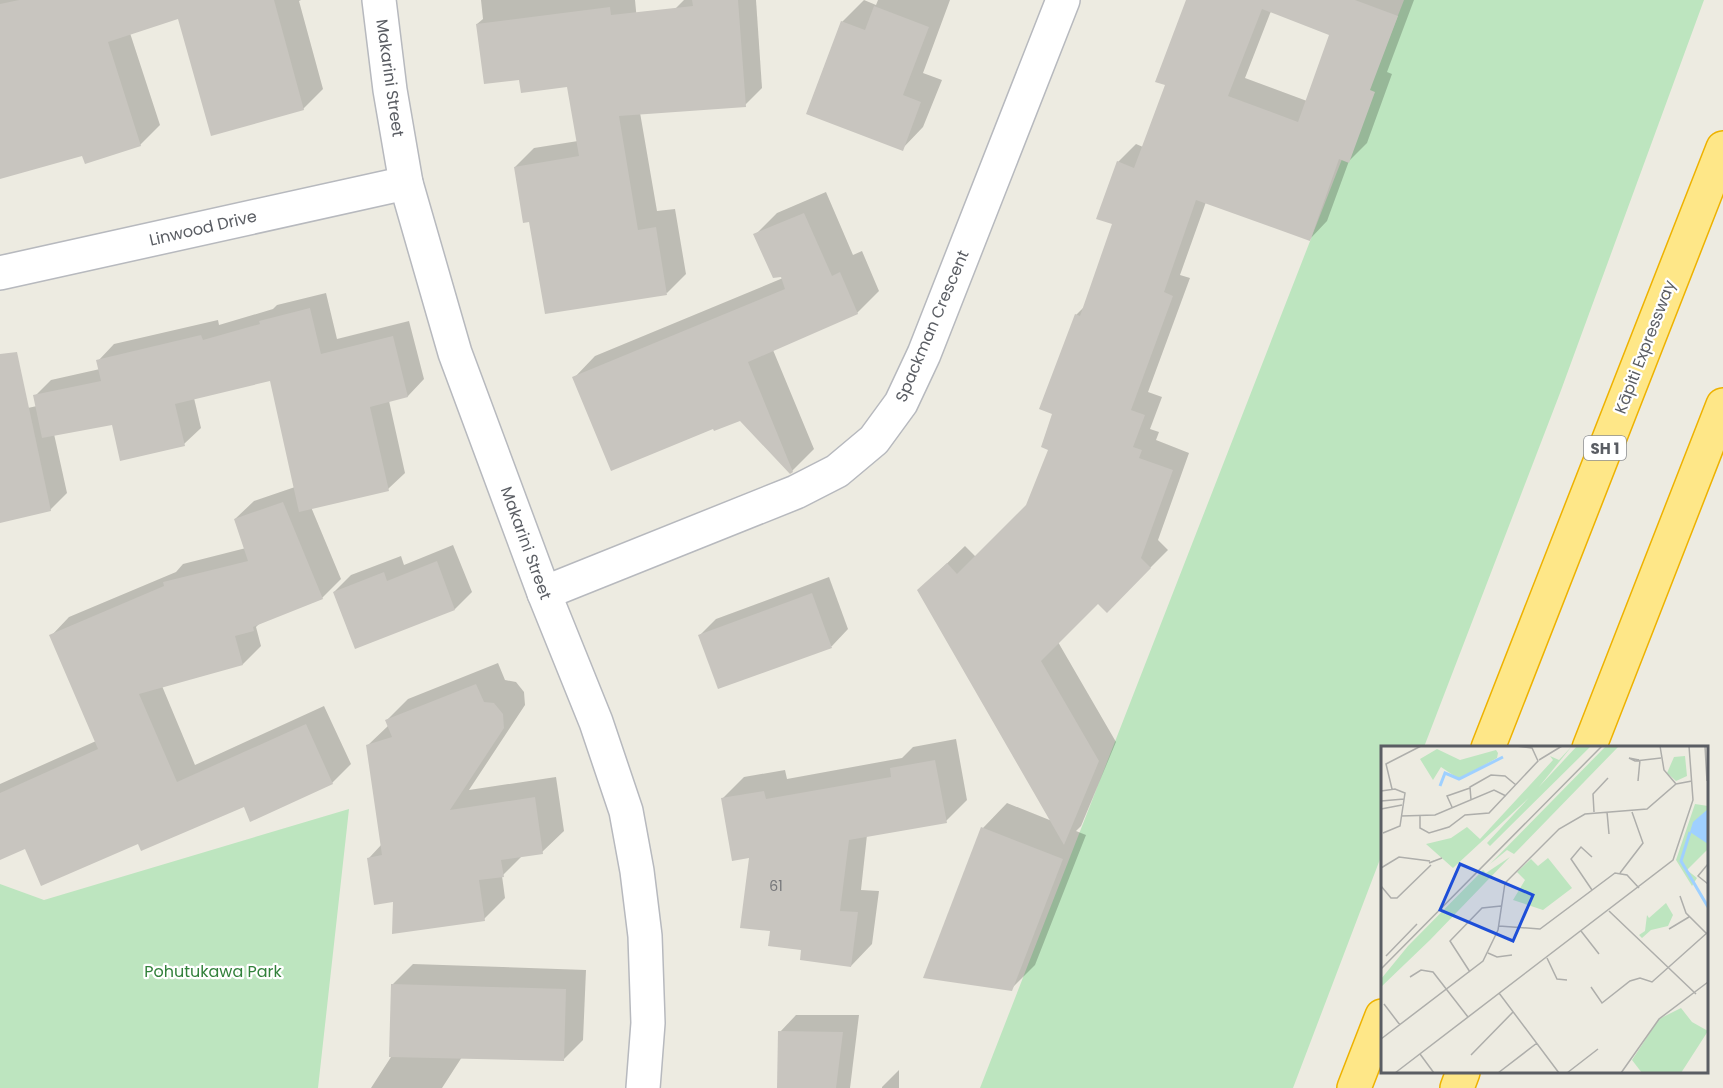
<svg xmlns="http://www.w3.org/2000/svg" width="1723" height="1088" viewBox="0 0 1723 1088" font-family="Poppins,sans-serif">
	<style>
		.green { fill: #bde5bf }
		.shadow { fill: #0003; fill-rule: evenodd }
		.building { fill: #c8c5bf; fill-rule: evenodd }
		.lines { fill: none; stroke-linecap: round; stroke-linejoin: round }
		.street-casing { stroke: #b7b9be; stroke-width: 36 }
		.highway-casing { stroke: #eeb200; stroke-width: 36 }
		.street { stroke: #fff; stroke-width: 33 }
		.highway { stroke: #fee788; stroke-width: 33 }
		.labels { text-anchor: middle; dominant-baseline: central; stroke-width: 4.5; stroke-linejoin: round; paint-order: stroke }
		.number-label { font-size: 14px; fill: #76777a }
		.shield { fill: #fff; stroke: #8c8e92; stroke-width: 1.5 }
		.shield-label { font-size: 15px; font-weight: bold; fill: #5a5d63 }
		.street-label { font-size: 16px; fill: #5a5d63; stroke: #fff }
		.park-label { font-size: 16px; fill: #32813b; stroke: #fff }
		.inset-river { fill: none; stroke: #9fd0ff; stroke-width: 3 }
		.inset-road { fill: none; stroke: #aeaeab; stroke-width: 1.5 }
		.view { fill: #1d4ed8; fill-opacity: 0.15; stroke: #1d4ed8; stroke-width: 3 }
		.inset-edge { fill: none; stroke: #5a5d63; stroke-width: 3 }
	</style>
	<rect width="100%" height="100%" fill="#edebe1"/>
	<!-- green -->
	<g class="green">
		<polygon points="1404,0 1704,0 1560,393 1424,747 1382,748 1382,854 1293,1088 980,1088"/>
		<polygon points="349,809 318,1088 0,1088 0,884 44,900"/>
	</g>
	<!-- shadow -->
	<g class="shadow">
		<polygon points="0,0 301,0 299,1 323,89 303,109 179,17 130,33 160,125 140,145 83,154 0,177"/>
		<polygon points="481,0 635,0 644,95 638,101 657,211 675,209 686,274 667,293 530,221 515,167 534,148 578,141 568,85 520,78 477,24 483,19"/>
		<polygon points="684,0 756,0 762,88 745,105 675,9"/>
		<polygon points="864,0 876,5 878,0 950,0 923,73 942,80 923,127 902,149 842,22"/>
		<path d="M1188,0h226l-27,72 5,2 -25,69 -18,18 -22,60 -17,18 -104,-37 -26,73 10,3 -42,114 14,5 -12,32 9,3 -3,8 33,13 -31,87 10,10 -61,61 -9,-9 -40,40 58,100 -35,84 -5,5 10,4 -51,130 -24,24 -28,-161 24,-25 45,18 -115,-248 28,-27 11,11 52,-52 22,-56 4,-36 22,-98 9,-9 29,-83 4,-61 18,-18 7,3 24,-63zM1271,11l60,23 -24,67 -62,-23z"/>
		<polygon points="826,192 853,255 862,251 879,291 857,313 773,350 814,449 792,471 740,419 574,378 595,356 783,278 755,235 777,213"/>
		<polygon points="326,293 337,339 409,321 424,379 408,396 389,401 405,473 388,489 311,507 341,579 322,598 260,623 256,627 261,646 243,664 162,686 195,765 324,706 351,764 332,783 244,805 139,842 25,847 0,844 0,784 96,741 51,636 69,617 176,572 183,564 246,548 235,519 254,501 295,487 271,379 194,398 201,428 184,444 113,423 54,434 67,493 50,510 0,521 0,414 37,406 35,396 51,380 100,369 98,361 114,344 218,320 219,325 273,309 277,305"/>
		<polygon points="453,545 472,592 455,609 334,592 351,575 401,556 404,565"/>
		<polygon points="829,577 848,629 832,646 719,687 699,636 716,619"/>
		<polygon points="498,663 505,680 516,682 524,692 525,705 469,790 556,777 564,831 542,852 523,855 502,876 505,898 484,919 394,900 369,858 382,844 368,745 389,725 387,720 408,699"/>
		<polygon points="956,739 967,800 946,821 867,835 861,890 879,891 872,944 851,966 802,948 772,930 751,856 723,798 744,777 785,770 787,779 902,758 913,747"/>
		<polygon points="413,964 586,970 583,1040 563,1060 462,1057 442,1088 371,1088 391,1057 392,985"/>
		<polygon points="796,1015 859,1015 850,1088 779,1088 780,1032"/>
		<polygon points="899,1070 899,1088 882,1088 882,1087"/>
	</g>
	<!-- building -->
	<g class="building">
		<polygon points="19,0 274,0 304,110 211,136 178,19 108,42 141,146 85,164 82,156 0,179 0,4"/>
		<polygon points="692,0 738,0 746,107 619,116 638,230 656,227 667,295 545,314 529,222 523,223 514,167 579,156 567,87 521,93 519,80 484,84 476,24 610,7 611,15 693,6"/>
		<path d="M1186,0h169l43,16 -28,74 5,2 -26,71 -10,-4 -29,82 -114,-41 -32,92 9,4 -42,114 14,5 -12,32 9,3 -3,8 34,12 -32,88 10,10 -44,45 -9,-9 -57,57 58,100 -35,84 -147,-255 30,-27 10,11 69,-69 22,-55 -7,-3 11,-33 -13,-5 36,-95 5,2 32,-92 -16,-5 21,-58 17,7 31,-83 -10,-3zM1262,9l67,26 -31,87 -70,-26z"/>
		<polygon points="874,6 929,27 903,95 921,102 903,151 806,114 841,21 865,30"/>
		<polygon points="804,213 832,276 840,272 858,314 748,362 793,472 790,474 740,421 714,431 713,429 611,471 572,377 785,289 781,277 773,278 753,234"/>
		<polygon points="310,308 321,354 393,336 408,397 370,407 389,491 299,512 270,381 175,404 185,446 120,461 112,425 42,438 33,395 101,381 96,360 201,335 203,340 260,324 259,321"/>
		<polygon points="17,352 51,511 0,523 0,354"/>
		<polygon points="283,502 323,599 253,627 254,631 235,636 243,665 139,694 177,782 306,724 333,784 250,822 244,807 141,851 138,844 41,886 25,849 0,860 0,793 98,749 49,635 164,586 163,582 248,561 234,519"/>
		<polygon points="437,561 455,610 355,649 333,592 384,572 387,581"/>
		<polygon points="812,593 832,648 718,689 698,635"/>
		<polygon points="476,684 484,702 494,703 503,714 504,728 450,810 535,797 543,854 501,860 504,877 479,880 485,921 392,934 393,902 374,905 367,858 382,855 366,745 392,737 385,720"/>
		<polygon points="935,760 947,823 849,840 840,911 858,912 851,967 800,960 801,950 768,946 770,931 740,928 749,858 732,861 721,798 764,791 766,799 891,777 890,768"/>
		<polygon points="981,827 1063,859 1012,991 923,978"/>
		<polygon points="391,984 566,989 564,1061 389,1057"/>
		<polygon points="778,1031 843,1032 836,1088 777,1088"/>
	</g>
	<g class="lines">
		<!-- street casing -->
		<g class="street-casing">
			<g id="street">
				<polyline points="379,0 390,90 406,183 455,353 544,593 596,722 626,811 637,871 645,936 648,1023 643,1088"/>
				<polyline points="0,273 406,183"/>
				<polyline points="544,593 796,492 837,471 874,440 901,403 924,354 1063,0"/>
			</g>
		</g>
		<!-- highway casing -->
		<g class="highway-casing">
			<g id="highway">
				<polyline points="1488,748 1723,148"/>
				<polyline points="1589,748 1723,405"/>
				<polyline points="1354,1088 1382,1016"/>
				<polyline points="1457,1088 1463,1072"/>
			</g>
		</g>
		<!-- street -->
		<use href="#street" class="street"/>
		<!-- highway -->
		<use href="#highway" class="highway"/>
	</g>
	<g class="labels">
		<!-- number labels -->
		<g class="number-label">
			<text x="776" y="886">61</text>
		</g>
		<!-- shield labels -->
		<rect class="shield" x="1584" y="436" width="42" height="24" rx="4.5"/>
		<g class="shield-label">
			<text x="1605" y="448">SH 1</text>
		</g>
		<!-- street labels -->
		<g class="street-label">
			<text transform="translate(390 78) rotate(82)">Makarini Street</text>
			<text transform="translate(203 228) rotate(-13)">Linwood Drive</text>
			<text transform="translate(932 326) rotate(-67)">Spackman Crescent</text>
			<text transform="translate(1645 347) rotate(-69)">Kāpiti Expressway</text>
			<text transform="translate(526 543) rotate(70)">Makarini Street</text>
		</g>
		<!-- park labels -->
		<g class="park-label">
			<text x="213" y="971">Pohutukawa Park</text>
		</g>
	</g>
	<!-- overview -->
	<g transform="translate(1381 746)">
		<rect width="327" height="327" fill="#edebe1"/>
		<path d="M191,0l-38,47 -81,75 -27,-24 25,-6 16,-11 13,12 73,-79 -3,-4 9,4zM196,0h14l-101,100 -3,-3zM225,0h13l-105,108 -7,-4 -17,14zM56,3l23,11 36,-10 2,3 -1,5 -38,21 -18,-12 -8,13 -13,-21zM304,10l2,20 -11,5 -9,-8 7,-16zM314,58l13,2v43l-21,21 10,8 -5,8 -16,-26zM129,111l-80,83 -49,47v-8l27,-33 75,-76 3,3zM167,112l24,30 -29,22 -30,-10 12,-20 -8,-8 14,-13 7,7zM285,157l7,12 -5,11 -17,4 -9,8 -3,-3 6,-4 2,-16 2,3zM300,262l11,14 16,9 -27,42h-39l-10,-13 27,-41z" fill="#bde5bf"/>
		<path d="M327,63v35l-18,-12 3,-10z" fill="#9fd0ff"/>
		<path class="inset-river" d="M59,40l5,-13 14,6 44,-22M309,86l-9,29 27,46"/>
		<path class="inset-road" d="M279,0l4,24 12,14M324,0l2,35M158,14l23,-14M258,14l-10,-2 6,3 26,-3M257,35l2,-21M11,43l-6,-25 35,-18M0,45l14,-2 10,4 -5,33 -17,7M90,54l-1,-13 21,-12 14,1 11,9M0,55l23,-2M71,61l-5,-11 23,-8M0,63l21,-4M213,66l-1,-18 15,-16M226,66l2,22M20,70l34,-1 59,-25 12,6M39,70v12l9,5 20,-6 16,-12 24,-2 49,-52 -6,-13 -16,-2M211,111l-11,-10 -10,12 21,31M53,115l-5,2 13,-5M327,118l-10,12 10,8M0,122l18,-11 31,4M239,127l23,-30 -11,-31M0,140l10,12h6l34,-33M299,150l6,17 21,21M228,165l87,83M118,180l41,3 75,-56 12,2 12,13M288,183l20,-12M200,185l18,23M107,207l9,4 15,-2M5,210l31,-32M166,212l10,21 10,1M0,223l221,-223M89,226l-20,-31 32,-33 19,-2M29,231l11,-7 12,2 35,45M210,241l11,16 28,-22 10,-3 12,4 56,-50M118,247l60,80M3,258l16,21M0,293l102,-78 15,-31 7,-47 54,-54 26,-15 62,-5 29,-25 16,-3M39,308l14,19M90,309l42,-43M14,327l278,-213 20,-60 -4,-54M117,327l39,-30M186,327l31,-24M240,327l38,-54 49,-37"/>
		<path class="view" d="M79,118l73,31 -20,46 -73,-31z"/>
		<rect width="327" height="327" class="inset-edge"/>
	</g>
</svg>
